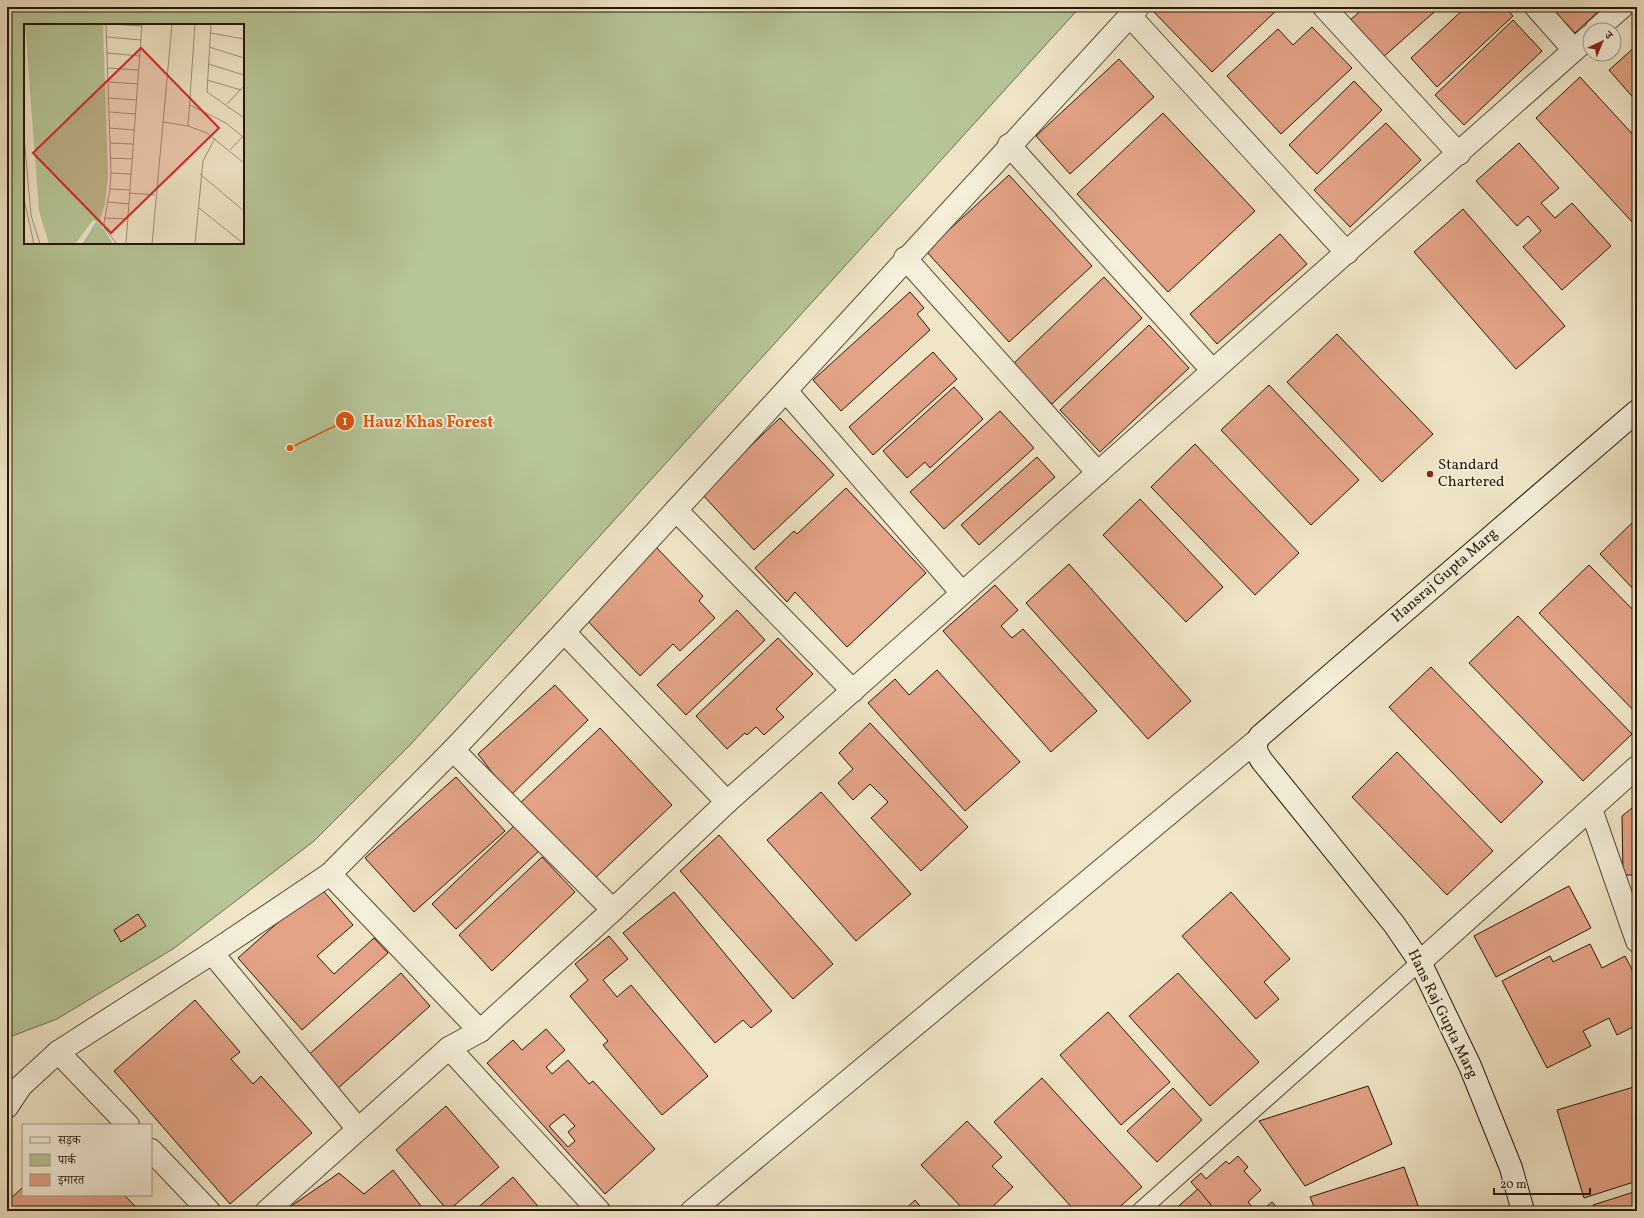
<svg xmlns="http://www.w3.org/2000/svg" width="1644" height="1218" viewBox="0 0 1644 1218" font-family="Vollkorn,'Noto Serif Devanagari',serif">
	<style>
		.green { fill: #b7c697; stroke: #6f6e4f; fill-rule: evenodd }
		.building { fill: #e4a387; stroke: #271707; fill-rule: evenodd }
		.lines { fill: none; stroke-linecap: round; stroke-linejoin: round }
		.lane-casing { stroke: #594b37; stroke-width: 18 }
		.street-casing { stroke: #594b37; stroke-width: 24 }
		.secondary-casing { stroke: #271707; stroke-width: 24 }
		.lane { stroke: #f5efdb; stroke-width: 16 }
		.street { stroke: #f5efdb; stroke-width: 22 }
		.secondary { stroke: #f5efdb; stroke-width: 22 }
		.poi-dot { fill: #8f2418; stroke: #f5efdb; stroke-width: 1.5 }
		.labels { text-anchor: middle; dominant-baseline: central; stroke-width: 3.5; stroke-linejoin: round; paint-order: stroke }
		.poi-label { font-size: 15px; fill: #271707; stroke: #f5efdb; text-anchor: start }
		.street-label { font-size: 15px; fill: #271707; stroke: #f5efdb }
		.inset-river { fill: none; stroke: #a1bcc1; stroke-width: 2 }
		.inset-road { fill: none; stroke: #a0937a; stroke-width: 1 }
		.view { fill: #d62828; fill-opacity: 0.15; stroke: #d62828; stroke-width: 2 }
		.inset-edge { fill: none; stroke: #271707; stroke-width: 2 }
		.leader { fill: none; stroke: #de560c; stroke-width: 1.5 }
		.callout-dot { fill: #de560c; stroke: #f5efdb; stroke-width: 1.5 }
		.mark-label { font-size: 12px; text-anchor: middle; font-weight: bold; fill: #fff }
		.callout-label { font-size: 16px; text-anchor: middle; font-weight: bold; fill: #de560c; stroke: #f5efdb; stroke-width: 3.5; stroke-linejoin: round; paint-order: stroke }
	</style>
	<rect width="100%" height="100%" fill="#f0e6c7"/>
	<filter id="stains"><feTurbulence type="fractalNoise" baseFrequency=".005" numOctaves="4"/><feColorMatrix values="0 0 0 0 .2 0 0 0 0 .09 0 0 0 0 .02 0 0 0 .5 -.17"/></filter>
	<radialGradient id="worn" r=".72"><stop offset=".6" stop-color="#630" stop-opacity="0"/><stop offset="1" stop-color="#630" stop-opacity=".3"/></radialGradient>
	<!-- green -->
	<path class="green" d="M12,7h1068l-669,737 -97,97 -141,108 -116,70 -50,19v-1024zM25,25h218v218h-218z"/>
	<!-- building -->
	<g class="building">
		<polygon points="1153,7 1280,7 1212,72 1151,9"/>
		<polygon points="1365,7 1440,7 1382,58 1349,21"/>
		<polygon points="1466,7 1505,7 1513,16 1437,87 1411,58"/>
		<polygon points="1551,7 1603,7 1575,33"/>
		<polygon points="1513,20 1542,51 1464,125 1435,95"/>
		<polygon points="1312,27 1352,68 1281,134 1227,76 1278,29 1293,45"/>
		<polygon points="1637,45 1637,102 1609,70"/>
		<polygon points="1119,59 1154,97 1070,174 1036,136"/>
		<polygon points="1580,77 1637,139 1637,221 1634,224 1536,118"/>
		<polygon points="1354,81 1382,110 1317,174 1289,145"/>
		<polygon points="1163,113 1255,211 1168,292 1077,194"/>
		<polygon points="1386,123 1421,160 1350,227 1314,190"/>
		<polygon points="1519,143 1559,188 1541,203 1555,218 1572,203 1611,246 1562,290 1523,247 1541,231 1528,216 1517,226 1476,181"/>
		<polygon points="1009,175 1092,266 1009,342 926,251"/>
		<polygon points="1463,209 1565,326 1516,369 1414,252"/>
		<polygon points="1280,234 1307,264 1217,344 1190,314"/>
		<polygon points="1104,277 1142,318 1052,404 1013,364"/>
		<polygon points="910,292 924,308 917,314 930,330 841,411 813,380"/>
		<polygon points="1149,325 1189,368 1100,452 1060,410"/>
		<polygon points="1337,334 1433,434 1382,482 1287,382"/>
		<polygon points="933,352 957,379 873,455 849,427"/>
		<polygon points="1269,385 1359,480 1311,525 1221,430"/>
		<polygon points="954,387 983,419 930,468 925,462 907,478 883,451"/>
		<polygon points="1000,411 1034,448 944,529 910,492"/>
		<polygon points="780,418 834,475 754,550 701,493"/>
		<polygon points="1195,444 1299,553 1255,595 1151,487"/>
		<polygon points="1037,457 1055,477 979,545 961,525"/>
		<polygon points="846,488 926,573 847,647 795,592 787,602 755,568 794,531 797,534"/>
		<polygon points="1140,499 1223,587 1186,622 1103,535"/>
		<polygon points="1637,518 1637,593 1600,554"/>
		<polygon points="655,546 703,596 699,601 715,618 680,651 673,644 640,676 582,615"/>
		<polygon points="1069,564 1191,701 1148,739 1026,603"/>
		<polygon points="1589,565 1637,614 1637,714 1539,613"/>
		<polygon points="995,585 1018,610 1001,626 1012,638 1023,629 1097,711 1051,752 943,631"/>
		<polygon points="737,610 765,640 686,715 657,685"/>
		<polygon points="1518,616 1632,734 1583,781 1469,663"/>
		<polygon points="778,638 813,674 776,709 784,717 764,735 756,727 747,735 745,733 727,749 696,716"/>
		<polygon points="1431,667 1543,782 1501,823 1389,707"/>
		<polygon points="937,670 1020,762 965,811 868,703 895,679 909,695"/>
		<polygon points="555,685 588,720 510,796 478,754"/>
		<polygon points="870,723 968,827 921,871 871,818 888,802 870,784 853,800 838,783 853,769 839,753"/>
		<polygon points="600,728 672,805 592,881 519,804"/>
		<polygon points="1397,752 1493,851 1447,895 1352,797"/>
		<polygon points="456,777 505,831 414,912 365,858"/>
		<polygon points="821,792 911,894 856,941 767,840"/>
		<polygon points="1637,804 1637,875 1623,875 1622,816"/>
		<polygon points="515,825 540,850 456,929 432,904"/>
		<polygon points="719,835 833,964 793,999 680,871"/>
		<polygon points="542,857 575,892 492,971 459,935"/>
		<polygon points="319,886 353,925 317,956 334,974 374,938 388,953 302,1030 238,958"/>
		<polygon points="1569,886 1591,928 1496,977 1474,936"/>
		<polygon points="674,892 772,1011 751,1028 743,1020 715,1043 623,933"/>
		<polygon points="1231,892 1290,959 1264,982 1279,999 1256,1019 1182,936"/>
		<polygon points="138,914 146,926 121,942 114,930"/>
		<polygon points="609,936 628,959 603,980 617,997 631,985 708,1076 662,1115 603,1045 608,1041 570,996 588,980 575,964"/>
		<polygon points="1590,944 1602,968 1625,956 1637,979 1637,1025 1617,1035 1609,1018 1583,1031 1591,1046 1547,1068 1502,981 1550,956 1553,962"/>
		<polygon points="401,973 430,1006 336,1090 306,1057"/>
		<polygon points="1178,973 1259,1062 1210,1106 1129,1016"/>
		<polygon points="195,1000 240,1052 231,1059 253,1084 261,1076 312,1133 230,1204 114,1071"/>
		<polygon points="1108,1012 1170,1082 1121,1125 1060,1055"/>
		<path d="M546,1029l19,21 -19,17 6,7 16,-14 21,24 4,-3 62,68 -50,45 -118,-131 26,-23 9,10zM564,1114l11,12 -7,6 7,9 -7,6 -19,-21z"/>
		<polygon points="1042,1078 1142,1187 1115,1211 1075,1211 994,1122"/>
		<polygon points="1368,1086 1392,1144 1305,1186 1259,1121"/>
		<polygon points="1637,1086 1637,1181 1584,1198 1557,1110"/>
		<polygon points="1173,1088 1202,1120 1157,1162 1127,1131"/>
		<polygon points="446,1106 499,1167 448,1211 396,1150"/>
		<polygon points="967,1121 1002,1157 992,1166 1013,1187 988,1211 965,1211 921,1165"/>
		<polygon points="1238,1156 1248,1167 1244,1171 1261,1190 1248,1202 1256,1211 1216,1211 1191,1182 1201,1173 1206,1179 1226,1161 1229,1164"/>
		<polygon points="1404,1167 1420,1211 1316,1211 1310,1197"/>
		<polygon points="393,1170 425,1211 284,1211 339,1173 364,1194"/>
		<polygon points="513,1177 542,1211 474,1211"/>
		<polygon points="23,1187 23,1195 124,1195 140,1211 7,1211 7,1202"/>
		<polygon points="1198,1189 1216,1211 1173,1211"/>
		<polygon points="1637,1191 1637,1211 1595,1211 1593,1205"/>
		<polygon points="915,1200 924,1211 903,1211"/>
		<polygon points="1272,1202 1280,1211 1261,1211"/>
	</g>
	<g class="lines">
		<!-- lane casing -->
		<g class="lane-casing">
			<polyline id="lane" points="1140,1211 1420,962"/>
		</g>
		<!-- street casing -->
		<g class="street-casing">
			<g id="street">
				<polyline points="1324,7 1459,154"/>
				<polyline points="1536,7 1574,50"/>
				<polyline points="1130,16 1347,253"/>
				<polyline points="1596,30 1622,7"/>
				<polyline points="1009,145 1212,370"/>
				<polyline points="905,258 1098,473"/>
				<polyline points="786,391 962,593"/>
				<polyline points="676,510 853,691"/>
				<polyline points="564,632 727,802"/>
				<polyline points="453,750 613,910"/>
				<polyline points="1591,809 1637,941"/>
				<polyline points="330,874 480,1031"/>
				<polyline points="212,953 358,1129"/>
				<polyline points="1420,962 1637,767"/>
				<polyline points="449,1048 599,1211"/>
				<polyline points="58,1052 128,1125"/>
				<polyline points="7,1107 21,1086 58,1052 212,953 330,874 453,750 564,632 1138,7"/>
				<polyline points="151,1150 209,1211"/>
				<polyline points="267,1211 449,1048 480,1031 613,910 727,802 1590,36"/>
				<polyline points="692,1211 1255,742"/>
			</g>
		</g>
		<!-- secondary casing -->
		<g class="secondary-casing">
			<path id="secondary" d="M1523,1211l-12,-43 -41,-102 -50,-104 -26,-38 -132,-163c-6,-9 -9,-15 -2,-25l377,-325"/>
		</g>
		<!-- lane -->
		<use href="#lane" class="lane"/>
		<!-- street -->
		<use href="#street" class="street"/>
		<!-- secondary -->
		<use href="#secondary" class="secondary"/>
	</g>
	<!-- markers -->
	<circle class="poi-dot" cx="1430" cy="474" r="4"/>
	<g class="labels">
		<!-- poi labels -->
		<g class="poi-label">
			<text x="1438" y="465">Standard<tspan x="1438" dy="17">Chartered</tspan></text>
		</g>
		<!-- street labels -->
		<g class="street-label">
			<text transform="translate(1445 576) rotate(-41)">Hansraj Gupta Marg</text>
			<text transform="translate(1442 1014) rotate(64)">Hans Raj Gupta Marg</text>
		</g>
	</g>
	<!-- overview -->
	<g transform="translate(24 24)">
		<rect width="220" height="220" fill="#f0e6c7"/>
		<path d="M1,0h78l5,152 -3,28 -6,18 14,22h-31l17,-22 -6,-2 -18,24h-26l-10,-33z" fill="#b7c697"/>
		<path class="inset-river" d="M60,220l13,-22"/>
		<path class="inset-road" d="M82,0l5,149 -1,16 -6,34 1,6 12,15M87,0l31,2M187,0l-4,68 37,26M186,9l34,6M83,13l34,3M185,23l35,11M83,29l33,3M184,40l36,11M84,44l31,2M183,56l34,10M85,58l29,2M85,74l28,2M203,80l17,-18M166,81l36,18 17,14M85,88l27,2M139,98l25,4 19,7 37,30M164,102l7,-102M86,104l24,2M0,112l7,79 9,29M86,119l23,1M206,126l13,-14M87,134l21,1M87,149l20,1M176,150l44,37M86,165l20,1M105,169l26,2M0,175l10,45M84,178l21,2M175,184l45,36M80,194l24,1M102,220l16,-220M128,220l20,-220M171,220l8,-83 12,-23"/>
		<path class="view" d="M117,24l78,80 -108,105 -78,-80z"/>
		<rect width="220" height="220" class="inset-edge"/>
	</g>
	<!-- callouts -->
	<path class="leader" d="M290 448L345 421"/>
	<g class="callout-dot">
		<circle cx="290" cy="448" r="4"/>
		<circle cx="345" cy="421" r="10"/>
	</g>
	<g class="mark-label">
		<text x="345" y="425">1</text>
	</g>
	<g class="callout-label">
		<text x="428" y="427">Hauz Khas Forest</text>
	</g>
	<!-- margin -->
	<rect width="1644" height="1218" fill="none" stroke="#f0e6c7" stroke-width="24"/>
	<rect x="8" y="8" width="1628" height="1202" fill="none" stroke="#271707" stroke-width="2"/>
	<rect x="12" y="12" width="1620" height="1194" fill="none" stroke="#271707"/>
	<!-- legend -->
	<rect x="22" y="1124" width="130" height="72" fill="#f5efdb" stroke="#a39986"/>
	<rect x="30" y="1137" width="20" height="6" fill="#f5efdb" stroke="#a39986"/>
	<text x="58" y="1144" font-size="12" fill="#271707">सड़क</text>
	<rect x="30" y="1154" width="20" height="12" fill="#b7c697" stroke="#a39986"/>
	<text x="58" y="1164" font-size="12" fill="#271707">पार्क</text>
	<rect x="30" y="1174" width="20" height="12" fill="#e4a387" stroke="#a39986"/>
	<text x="58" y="1184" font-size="12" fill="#271707">इमारत</text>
	<!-- north arrow -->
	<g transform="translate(1602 42) rotate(44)"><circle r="19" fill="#f5efdb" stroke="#a39986"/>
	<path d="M0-3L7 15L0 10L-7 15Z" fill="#8f2418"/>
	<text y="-6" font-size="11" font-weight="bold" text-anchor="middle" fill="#271707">उ</text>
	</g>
	<!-- scale -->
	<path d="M1494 1188v6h96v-6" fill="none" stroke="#271707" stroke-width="2"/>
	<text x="1500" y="1188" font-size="12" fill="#271707" stroke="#f5efdb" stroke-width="3" paint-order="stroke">20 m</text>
	<rect width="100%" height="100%" filter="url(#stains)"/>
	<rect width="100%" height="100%" fill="url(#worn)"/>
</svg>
